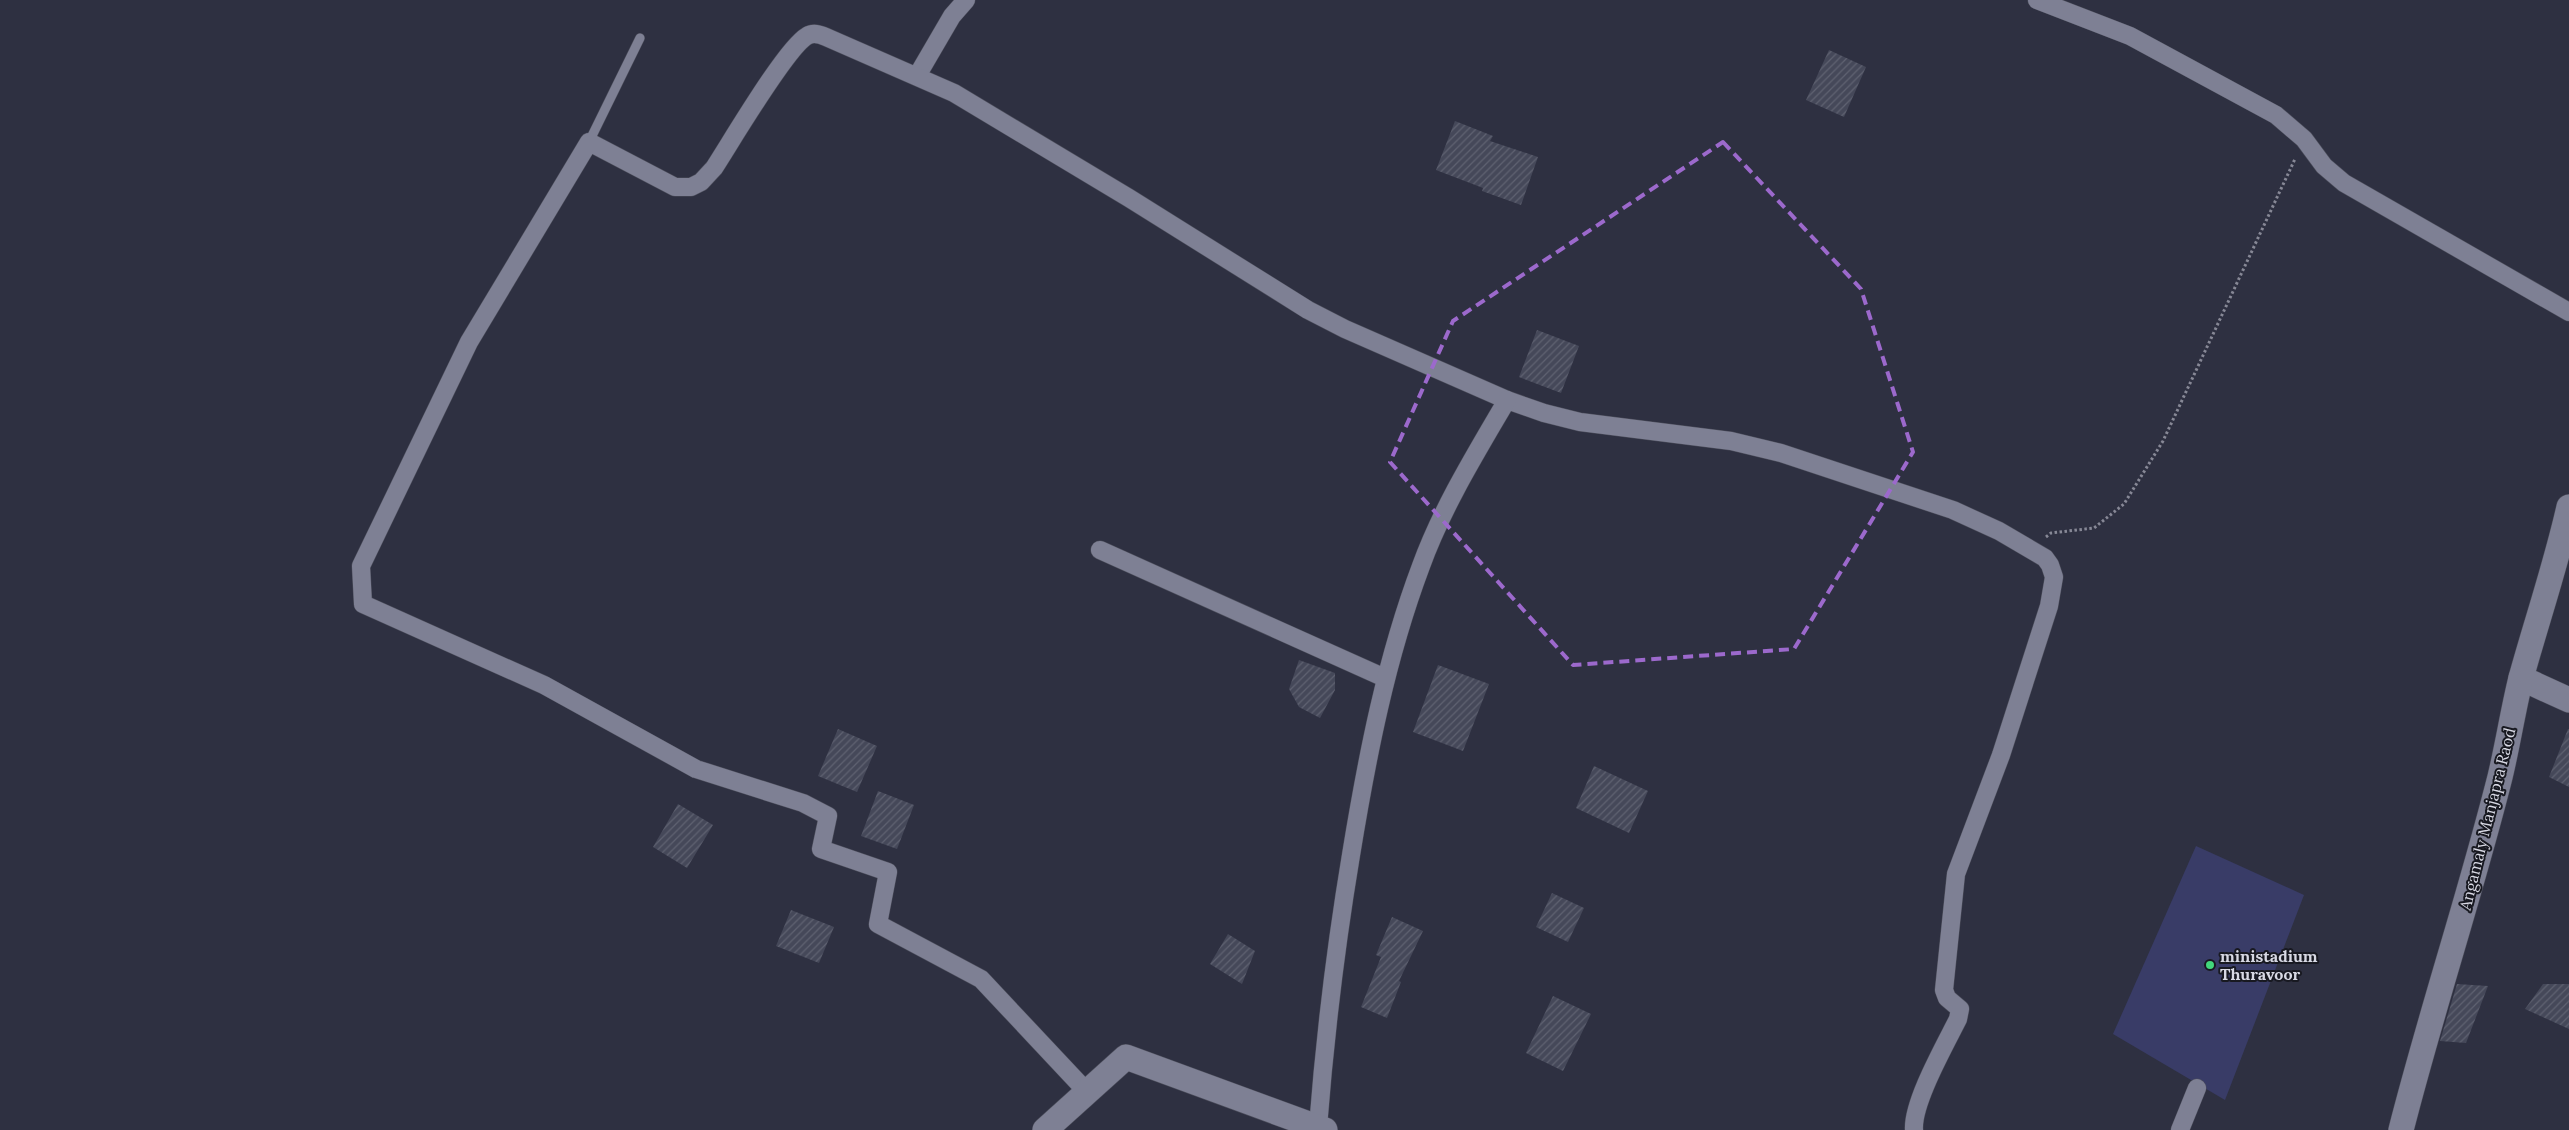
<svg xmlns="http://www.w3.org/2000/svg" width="2569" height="1130" viewBox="0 0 2569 1130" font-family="Lora,serif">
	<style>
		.grass { fill: #393c67 }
		.building { fill: url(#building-hatch) }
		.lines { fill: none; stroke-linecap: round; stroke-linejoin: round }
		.lane-casing { stroke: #4d4e5c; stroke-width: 10 }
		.street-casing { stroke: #4d4e5c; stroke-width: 19 }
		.secondary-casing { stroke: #4d4e5c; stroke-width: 26 }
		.path { stroke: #878896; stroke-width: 3; stroke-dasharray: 2.5 2.5; stroke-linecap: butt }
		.lane { stroke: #7e8094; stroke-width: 9 }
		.street { stroke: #7e8094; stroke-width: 18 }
		.secondary { stroke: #7e8094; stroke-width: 25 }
		.marked { fill: none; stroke: #9c69cc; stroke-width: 4; stroke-dasharray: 10 6; stroke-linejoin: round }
		.poi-dot { fill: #42d77c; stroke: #181921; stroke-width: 2 }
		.labels { text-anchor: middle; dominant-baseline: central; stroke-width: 4; stroke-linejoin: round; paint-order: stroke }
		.street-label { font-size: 16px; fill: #d8d9e4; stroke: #181921 }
		.poi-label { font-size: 16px; font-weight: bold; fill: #d8d9e4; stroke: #181921; text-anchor: start }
	</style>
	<defs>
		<pattern id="building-hatch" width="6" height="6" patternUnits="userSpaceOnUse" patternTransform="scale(1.25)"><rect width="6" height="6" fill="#454859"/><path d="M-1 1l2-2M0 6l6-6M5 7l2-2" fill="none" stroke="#5f6271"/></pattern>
	</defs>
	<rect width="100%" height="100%" fill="#2e3041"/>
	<!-- grass -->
	<polygon class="grass" points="2196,846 2304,895 2225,1100 2113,1034"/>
	<!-- building -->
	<g class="building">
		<polygon points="1829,50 1866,67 1844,117 1806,100"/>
		<polygon points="1455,121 1493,136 1490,141 1538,157 1521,205 1482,191 1483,188 1436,170"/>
		<polygon points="1537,330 1579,346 1561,393 1519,377"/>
		<polygon points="1299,660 1335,673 1335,690 1320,718 1299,707 1289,689"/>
		<polygon points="1438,665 1489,684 1463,751 1413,732"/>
		<polygon points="838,729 877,746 857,792 818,776"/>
		<polygon points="2568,729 2569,729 2569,787 2549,777"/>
		<polygon points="1594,766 1648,791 1629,833 1576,808"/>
		<polygon points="878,791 914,805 897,849 861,836"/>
		<polygon points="678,804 713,825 687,868 653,847"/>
		<polygon points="1552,893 1584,908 1568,942 1536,927"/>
		<polygon points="791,910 834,927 819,963 776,946"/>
		<polygon points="1392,917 1423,931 1399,981 1401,982 1387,1018 1361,1007 1381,957 1376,955"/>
		<polygon points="1228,934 1255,951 1242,984 1210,964"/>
		<polygon points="2457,984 2488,986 2466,1043 2440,1041"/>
		<polygon points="2543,984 2569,984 2569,1029 2525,1009"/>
		<polygon points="1553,996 1591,1014 1563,1071 1526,1053"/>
	</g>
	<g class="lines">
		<!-- lane casing -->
		<g class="lane-casing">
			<polyline id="lane" points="589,142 640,38"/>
		</g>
		<!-- street casing -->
		<g class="street-casing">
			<g id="street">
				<polyline points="2037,0 2130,36 2276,115 2304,139 2324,166 2344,183 2569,312"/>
				<polyline points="917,76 952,16 966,0"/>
				<polyline points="1100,550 1385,678"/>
				<path d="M1087,1092l-106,-113 -103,-55 10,-52 -67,-23 7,-33 -25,-13 -107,-34 -152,-84 -181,-81 -2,-38 108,-224 120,-200 86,45h16l10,-5 13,-14c17,-26 72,-120 93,-132 6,-4 12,-2 19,1l128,56 175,105 179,112 37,19 162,71 37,13 36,9 151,19 50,12 172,57 46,21 46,27 5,7 4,12 -5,29 -48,149 -45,119 -12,116 3,8 13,11 -2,10c-13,26 -46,84 -44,111"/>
				<path d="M1318,1127c7,-91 18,-182 33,-272 16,-98 35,-196 70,-289 21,-58 55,-113 86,-166"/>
				<polyline points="2180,1130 2197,1088"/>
			</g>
		</g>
		<!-- secondary casing -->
		<g class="secondary-casing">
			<g id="secondary">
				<polyline points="2521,678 2569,700"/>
				<polyline points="1045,1130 1126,1057 1325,1130"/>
				<path d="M2401,1130c30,-118 69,-234 99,-353 8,-33 13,-67 21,-99 16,-58 35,-113 48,-171"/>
			</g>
		</g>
		<!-- path -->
		<polyline class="path" points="2046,537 2051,533 2094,528 2124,504 2163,441 2295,159"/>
		<!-- lane -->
		<use href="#lane" class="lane"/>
		<!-- street -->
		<use href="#street" class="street"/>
		<!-- secondary -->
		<use href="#secondary" class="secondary"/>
	</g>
	<!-- marked area -->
	<path class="marked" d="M1723,142l138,147 52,163 -119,197 -221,16 -183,-203 63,-141z"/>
	<!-- markers -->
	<circle class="poi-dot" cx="2210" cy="965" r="5"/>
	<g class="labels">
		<!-- street labels -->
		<g class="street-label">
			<text transform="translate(2487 819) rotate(-76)">Angamaly Manjapra Raod</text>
		</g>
		<!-- poi labels -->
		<g class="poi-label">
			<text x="2220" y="956">ministadium<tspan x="2220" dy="18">Thuravoor</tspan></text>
		</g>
	</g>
</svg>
